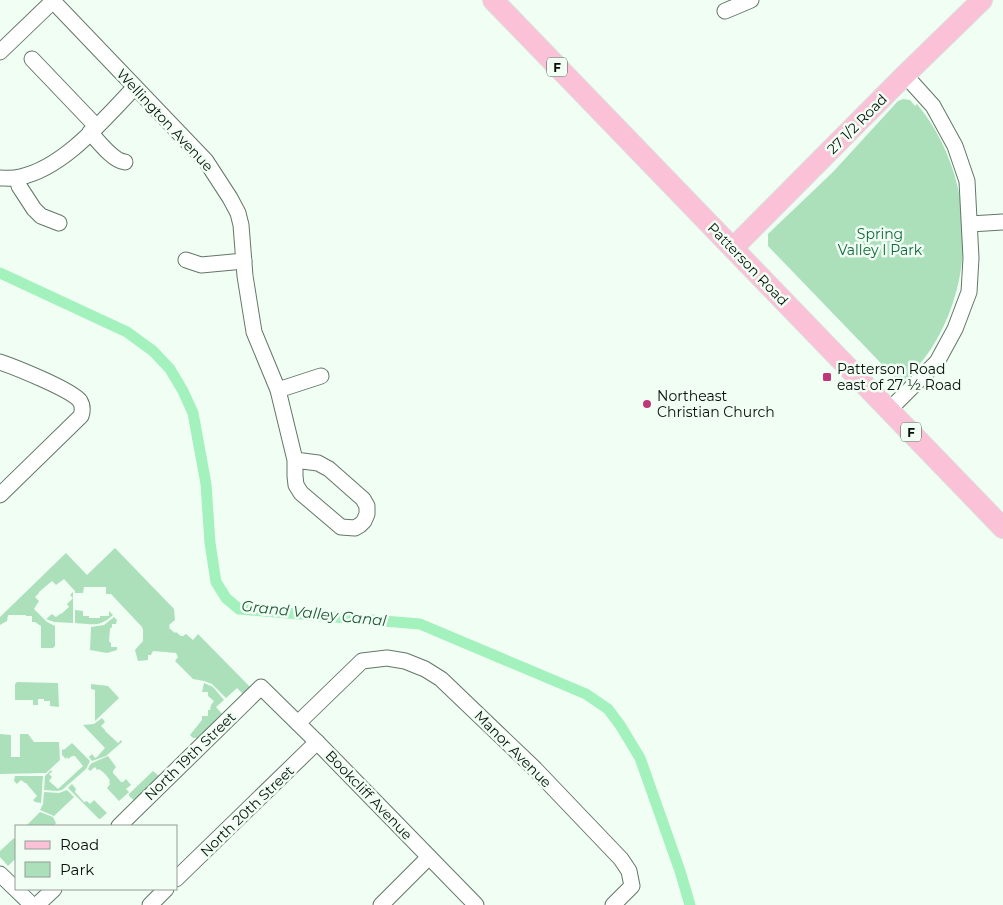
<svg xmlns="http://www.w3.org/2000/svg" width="1003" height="905" viewBox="0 0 1003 905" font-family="Montserrat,sans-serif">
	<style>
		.green { fill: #ace0bb }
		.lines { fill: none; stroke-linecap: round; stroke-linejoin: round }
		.canal { stroke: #a3f1bc; stroke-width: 11 }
		.minor-casing { stroke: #637768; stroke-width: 17 }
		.major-casing { stroke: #dcdddd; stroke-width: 22 }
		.minor { stroke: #fff; stroke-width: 15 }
		.major { stroke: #fbc1d7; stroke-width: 20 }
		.poi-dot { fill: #be3777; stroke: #f0fef4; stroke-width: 2 }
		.labels { text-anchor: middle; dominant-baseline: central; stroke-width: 5; stroke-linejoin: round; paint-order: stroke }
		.shield { fill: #f0fef4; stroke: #4d5750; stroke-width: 1 }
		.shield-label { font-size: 12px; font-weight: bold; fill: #070f09 }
		.street-label { font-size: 14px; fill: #070f09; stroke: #f0fef4 }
		.park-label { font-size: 14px; fill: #10683a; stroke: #f0fef4 }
		.poi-label { font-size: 14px; fill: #070f09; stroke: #f0fef4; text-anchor: start }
		.water-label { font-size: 15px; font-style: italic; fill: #215836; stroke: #f0fef4 }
	</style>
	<rect width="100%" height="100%" fill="#f0fef4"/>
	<!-- green -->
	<g class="green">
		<path d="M903,99l7,1 5,6 2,-2c9,11 17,23 23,35 34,66 31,148 -9,210 -9,13 -19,24 -29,36l-134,-139v-12l65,-62 65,-71z"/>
		<polygon points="115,548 174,609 175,620 169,625 170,627 169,628 175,633 176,632 181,636 183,636 186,634 193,640 198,634 253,690 246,697 237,688 226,698 212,684 204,681 193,679 175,661 178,657 176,653 153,651 151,655 148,655 148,660 138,661 135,650 143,641 143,630 142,627 111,594 106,594 106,587 84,587 83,593 75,593 75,591 64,579 56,585 52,581 39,592 39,593 35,597 39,601 34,609 47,622 55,626 55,646 53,648 41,648 41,626 35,622 32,622 32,616 26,616 26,615 8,615 7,621 0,625 0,617 66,553 87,575"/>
		<polygon points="73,592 73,623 54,622 46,619 52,614 56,617 60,614 61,614 69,607 67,604 73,598 70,595"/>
		<path d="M75,610l8,1v5h6v2h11v-2h9v-5l4,4c-14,13 -21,9 -38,8z"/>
		<polygon points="114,617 117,620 116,624 112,624 112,627 110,629 109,641 111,643 111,647 117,647 117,650 107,653 90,650 91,627 104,625"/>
		<polygon points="17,682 58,683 58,685 59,707 50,706 50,701 44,701 44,699 38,699 38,705 33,705 33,700 15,700 15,684"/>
		<polygon points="204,683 213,687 224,700 216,707 223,715 198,738 193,738 190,735 202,720 202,716 208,716 208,710 210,710 211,705 214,701 208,696 208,692 202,692"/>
		<polygon points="91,684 108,686 119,698 95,721 95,690 91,689"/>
		<polygon points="102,718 105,722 101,726 105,730 105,731 118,743 121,740 122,742 106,756 92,761 89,757 92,754 95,758 97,757 105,748 83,725 94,724"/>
		<polygon points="0,734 11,735 11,757 20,757 20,734 28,734 34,742 59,742 60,760 46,773 0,774"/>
		<polygon points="72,743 90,761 86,769 62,790 57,791 44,790 45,776 51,770 52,772 49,774 52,777 49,781 58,789 83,766 75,756 72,756 68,759 67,757 66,759 62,755 62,750 65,749"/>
		<path d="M108,756l8,11 -3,4v2l8,9h2l3,-3 5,6 -5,4 3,3 -10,9 -12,-13 3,-4 -1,-2 1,-1c-2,-5 -7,-9 -11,-12l-2,1 -2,-3 -5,4 -2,-2 2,-4 2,-2z"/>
		<polygon points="153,771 160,777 136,802 129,796 129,794"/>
		<polygon points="15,776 43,776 41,803 35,802 33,800 37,796 26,783 25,783 21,780 17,784 14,781"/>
		<polygon points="72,784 76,789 75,792 84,802 87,801 90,804 94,800 107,813 100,819 99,819 68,788"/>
		<polygon points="67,790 74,797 54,816 40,810 43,804 44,792 59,793"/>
		<polygon points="40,812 53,817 56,823 54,826 26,826"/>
		<polygon points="14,838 16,840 16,858 8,866 0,857 0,851"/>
	</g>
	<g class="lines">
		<!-- canal -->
		<polyline class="canal" points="0,273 127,332 153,351 170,369 183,391 193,413 206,484 210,543 216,582 226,598 239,609 420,624 586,694 608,709 620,725 640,758 680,871 690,905"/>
		<!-- minor casing -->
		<g class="minor-casing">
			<g id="minor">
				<polyline points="52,0 206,161 230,198 238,213 241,225 245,276 254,332 278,390 295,460 295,476 296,485 301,493 341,527 355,528 360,525 364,521 367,514 367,506 363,499 329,469 318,463 295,460"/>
				<polyline points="725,11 751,0"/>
				<polyline points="0,52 54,0"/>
				<polyline points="32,59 96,126"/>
				<path d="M90,132c8,9 23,29 35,30"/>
				<path d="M0,178c6,0 13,1 20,-1 44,-9 84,-58 115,-90"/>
				<polyline points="18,178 19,186 34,209 41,216 59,223"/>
				<polyline points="970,224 1003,222"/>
				<polyline points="186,260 201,265 244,261"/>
				<path d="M0,362c15,5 72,28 80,39 3,5 3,9 1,15l-81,79"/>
				<polyline points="278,390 321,376"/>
				<polyline points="889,410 937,362 955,329 969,292 971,258 967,181 955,146 933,106 905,75"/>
				<polyline points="298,723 362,661 387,658 405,661 425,669 441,679 535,769 621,859 629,871 632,886 613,905"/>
				<polyline points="119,826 261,687 317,742 476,905"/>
				<polyline points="0,874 32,905"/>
				<polyline points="176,879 317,742"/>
				<polyline points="37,905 54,889"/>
				<polyline points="150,905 166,889"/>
				<polyline points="381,905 429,857"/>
			</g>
		</g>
		<!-- major casing -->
		<g class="major-casing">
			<g id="major">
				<polyline points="493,0 1003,528"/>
				<polyline points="733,248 905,75 982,0"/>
			</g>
		</g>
		<!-- minor -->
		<use href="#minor" class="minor"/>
		<!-- major -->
		<use href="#major" class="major"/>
	</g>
	<!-- markers -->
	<g class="poi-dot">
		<rect x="822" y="372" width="10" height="10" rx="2.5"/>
		<circle cx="647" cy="404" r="5"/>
	</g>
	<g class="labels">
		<!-- shield labels -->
		<g class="shield">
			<rect x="547" y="57.5" width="20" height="19" rx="4"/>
			<rect x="901" y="422.5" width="20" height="19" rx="4"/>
		</g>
		<g class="shield-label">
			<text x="557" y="67">F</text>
			<text x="911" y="432">F</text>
		</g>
		<!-- street labels -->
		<g class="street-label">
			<text transform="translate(165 120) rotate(47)">Wellington Avenue</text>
			<text transform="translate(857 124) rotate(-45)">27 1/2 Road</text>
			<text transform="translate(748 264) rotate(46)">Patterson Road</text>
			<text transform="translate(513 749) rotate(45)">Manor Avenue</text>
			<text transform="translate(190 756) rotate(-44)">North 19th Street</text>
			<text transform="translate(369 795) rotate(46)">Bookcliff Avenue</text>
			<text transform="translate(247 811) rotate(-44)">North 20th Street</text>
		</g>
		<!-- park labels -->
		<g class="park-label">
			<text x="880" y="234">Spring<tspan x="880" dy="16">Valley I Park</tspan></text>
		</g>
		<!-- poi labels -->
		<g class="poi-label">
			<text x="837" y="369">Patterson Road<tspan x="837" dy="16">east of 27 ½ Road</tspan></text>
			<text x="657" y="396">Northeast<tspan x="657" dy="16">Christian Church</tspan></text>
		</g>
		<!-- water labels -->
		<g class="water-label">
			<text transform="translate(314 613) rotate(6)">Grand Valley Canal</text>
		</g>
	</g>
	<!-- legend -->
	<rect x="15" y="825" width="162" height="65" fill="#f0fef4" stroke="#939e96"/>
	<rect x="25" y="841" width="25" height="8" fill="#fbc1d7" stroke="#939e96"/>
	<text x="60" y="850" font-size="15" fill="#070f09">Road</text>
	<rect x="25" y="862" width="25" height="15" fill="#ace0bb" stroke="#939e96"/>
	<text x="60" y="875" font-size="15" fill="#070f09">Park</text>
</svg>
